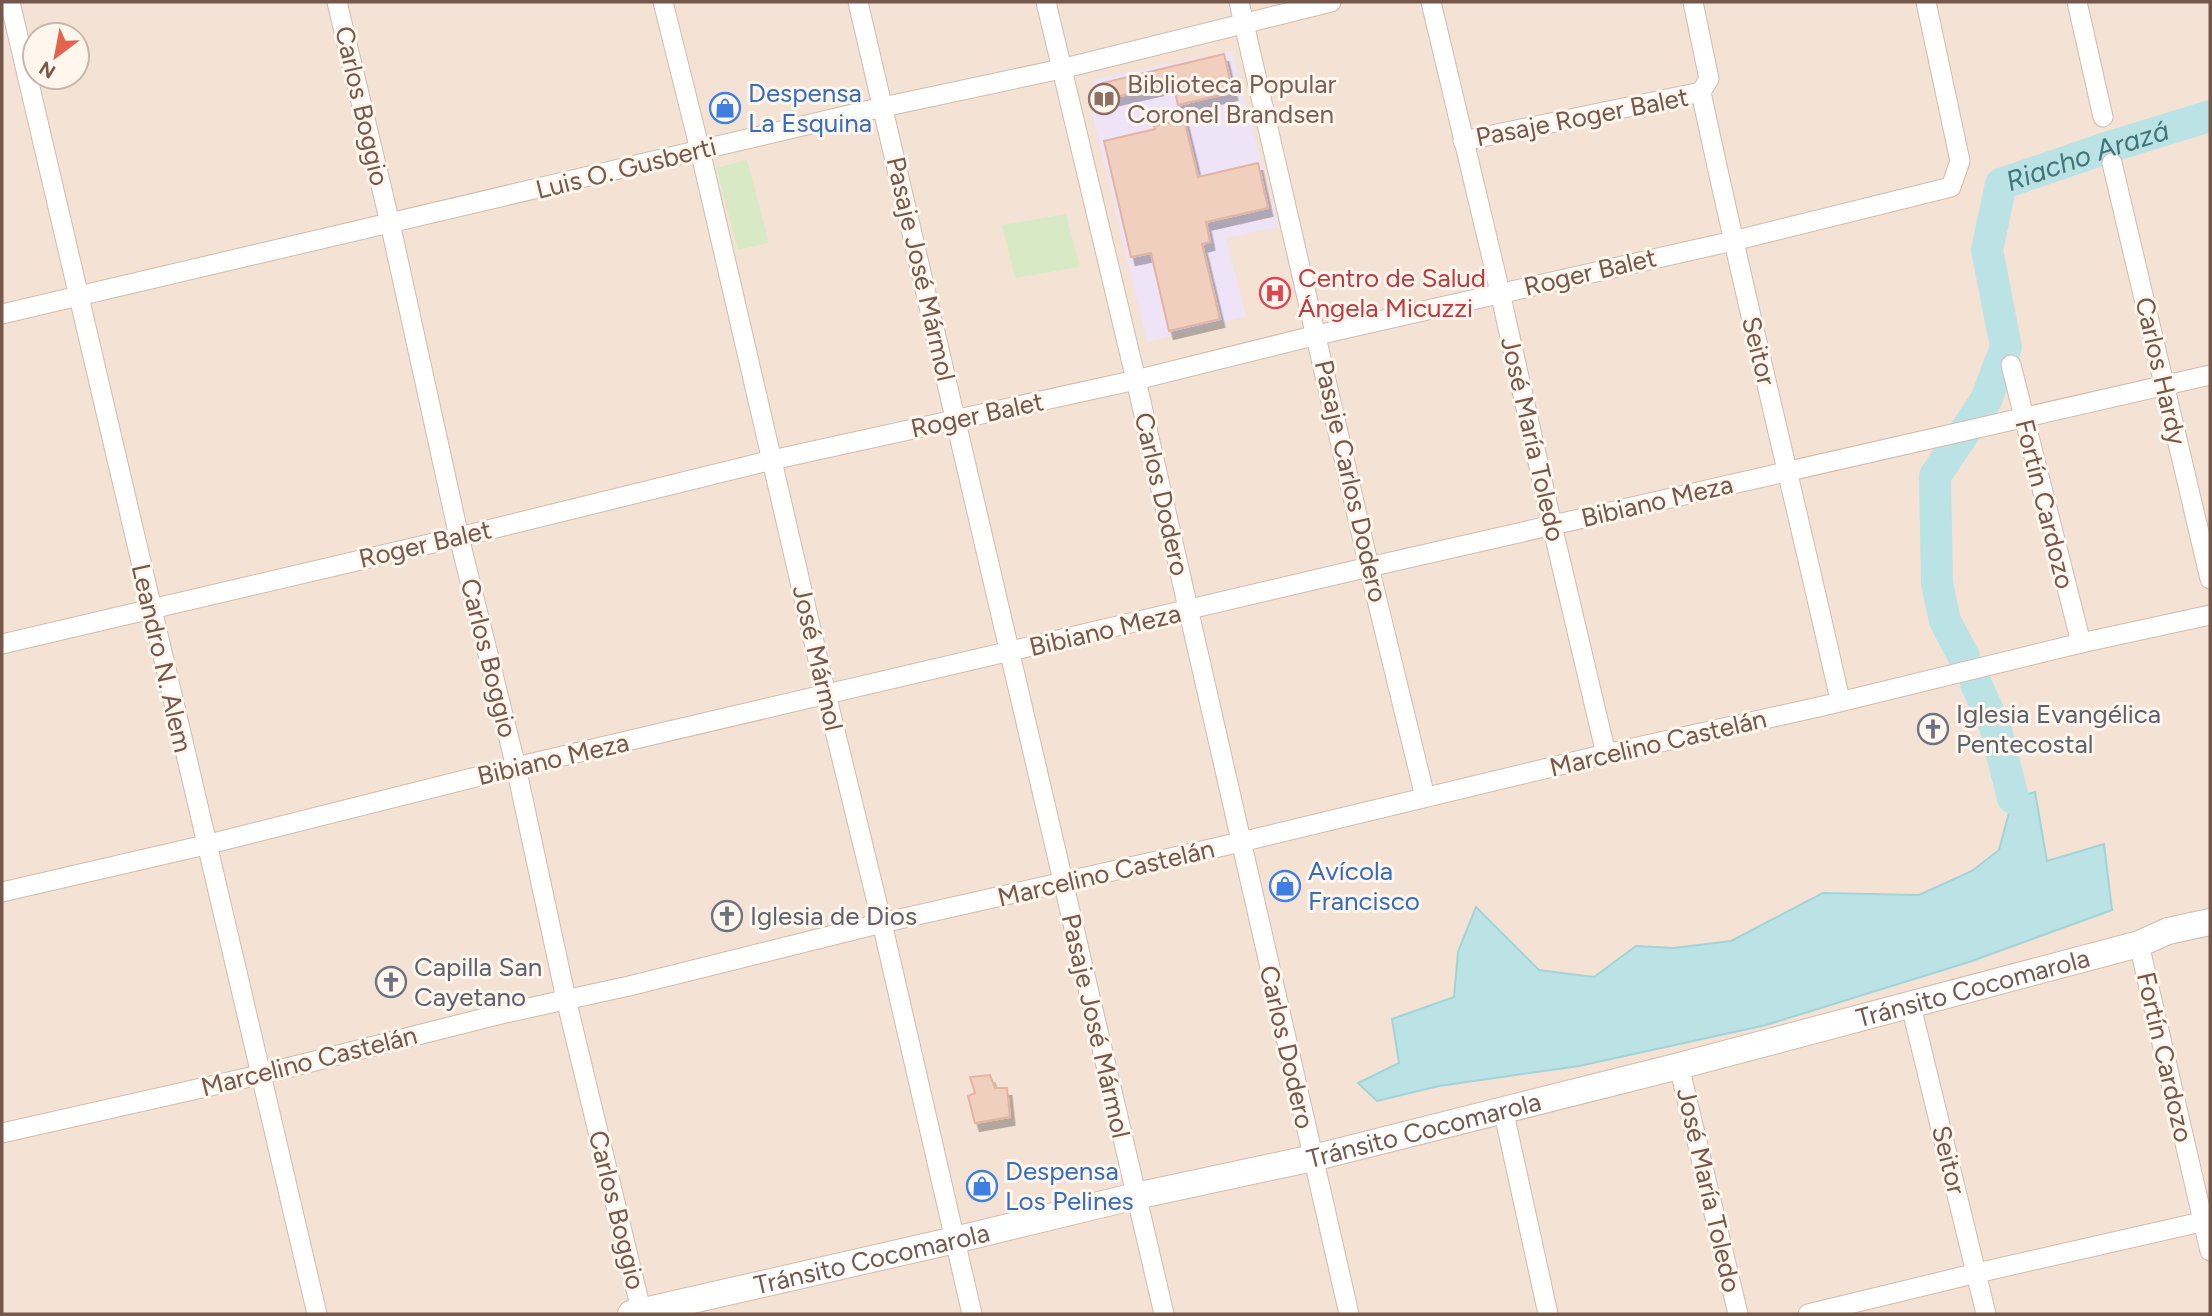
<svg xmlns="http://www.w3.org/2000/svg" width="2212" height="1316" viewBox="0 0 2212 1316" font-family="Figtree,sans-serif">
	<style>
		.residential { fill: #f4e3d5; fill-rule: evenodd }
		.education { fill: #efe3f8 }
		.green { fill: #d7eac5 }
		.water { fill: #bbe3e6; stroke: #a1d3d7; stroke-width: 2 }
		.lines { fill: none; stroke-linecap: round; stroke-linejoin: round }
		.river { stroke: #bbe3e6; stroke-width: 32 }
		.building { fill: #f1cfbf; stroke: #e3b49f; stroke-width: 2; filter: url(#shadow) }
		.street-casing { stroke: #d0bbaf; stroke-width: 21 }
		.secondary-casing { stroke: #d3bbad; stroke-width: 28 }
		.street { stroke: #fff; stroke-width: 19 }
		.secondary { stroke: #fff; stroke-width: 26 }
		.labels { text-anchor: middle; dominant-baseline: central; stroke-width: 6; stroke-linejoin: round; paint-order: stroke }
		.education-label { font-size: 26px; fill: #785e54; stroke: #fff6ed; text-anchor: start }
		.shop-label { font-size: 26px; fill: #366cbe; stroke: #fff6ed; text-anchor: start }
		.street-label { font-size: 26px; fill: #75574b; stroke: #fff6ed }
		.health-label { font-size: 26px; fill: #be3a42; stroke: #fff6ed; text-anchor: start }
		.worship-label { font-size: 26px; fill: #5b616d; stroke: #fff6ed; text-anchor: start }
		.water-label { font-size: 28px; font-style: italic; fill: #3f767a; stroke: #fff6ed }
	</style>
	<defs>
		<filter id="shadow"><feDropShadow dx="4.5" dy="8" stdDeviation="0" flood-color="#0004"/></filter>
	</defs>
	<rect width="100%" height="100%" fill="#fcf2e7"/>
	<!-- residential -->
	<path class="residential" d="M2,2h2208v1312h-2208zM35,35h42v42h-42z"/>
	<!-- education -->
	<polygon class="education" points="1232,51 1278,227 1226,238 1246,316 1147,342 1088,95 1096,79"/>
	<!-- green -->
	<g class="green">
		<polygon points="747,160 769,243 738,250 716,168"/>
		<polygon points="1066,214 1080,267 1015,278 1002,225"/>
	</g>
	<!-- water -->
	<polygon class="water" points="2035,792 2047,861 2104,844 2112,910 1969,962 1766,1025 1579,1066 1439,1086 1377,1101 1358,1083 1399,1063 1392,1019 1454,997 1458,952 1476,907 1539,970 1594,977 1636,946 1674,948 1731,941 1823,893 1919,895 1972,871 1999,850 2013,798"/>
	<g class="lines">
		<!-- river -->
		<g class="river">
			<path id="s1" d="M1964,657l-19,-36 -8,-38 -2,-107 51,-76 20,-53 -19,-97 14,-66 105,-36 104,-32"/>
			<polyline points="1976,684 1995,726 2013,798"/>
		</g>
	</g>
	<!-- building -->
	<g class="building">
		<polygon points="1224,54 1233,92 1178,105 1173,84 1107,99 1103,83"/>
		<polygon points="1184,119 1198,177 1258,163 1268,208 1206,222 1210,242 1202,244 1220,319 1169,331 1151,253 1131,257 1104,141 1155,129 1154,126"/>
		<polygon points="990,1075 995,1088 1007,1088 1010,1117 975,1123 968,1096 975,1093 970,1077"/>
	</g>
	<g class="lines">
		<!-- street casing -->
		<g class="street-casing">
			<g id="street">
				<path d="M10,2c105,437 201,876 307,1312"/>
				<polyline points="337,2 390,223 459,537 516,767 566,999 642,1314"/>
				<polyline points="663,2 700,150 826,694 882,923 972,1314"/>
				<polyline points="858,2 1164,1314"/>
				<polyline points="1046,2 1136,380 1349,1314"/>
				<polyline points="1239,2 1369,567 1425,797"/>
				<polyline points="1431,2 1500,292 1552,525 1606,754"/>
				<path d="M1693,2l16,77 -8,13c43,204 94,406 139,608"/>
				<polyline points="2077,2 2103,117"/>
				<polyline points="1463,141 1701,92"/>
				<polyline points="2112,163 2210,579"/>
				<polyline points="2,314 883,107 1061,69 1331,2"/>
				<polyline points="2011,365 2081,643"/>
				<polyline points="2,644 459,537 772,460 1136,380 1317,335 1733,241 1951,187 1960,161 1926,2"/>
				<polyline points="2,892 205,845 516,767 1369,567 2210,375"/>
				<polyline points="2139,944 2210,1251"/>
				<polyline points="1911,1006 1986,1314"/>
				<polyline points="1679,1066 1738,1314"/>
				<polyline points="1503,1109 1548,1314"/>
				<polyline points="2,1133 259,1075 501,1014 629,986 882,923 1241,842 1606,754 1823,706 2081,643 2210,615"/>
				<polyline points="1808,1314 1977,1273 2210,1220"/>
			</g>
		</g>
		<!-- secondary casing -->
		<g class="secondary-casing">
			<g id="secondary">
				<path id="s2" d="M631,1314l324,-74 181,-44 177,-38 366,-92 460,-122 29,-13 42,-9"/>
			</g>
		</g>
		<!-- street -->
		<use href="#street" class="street"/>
		<!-- secondary -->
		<use href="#secondary" class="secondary"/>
	</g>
	<!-- icons -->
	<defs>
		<g id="library-ring" transform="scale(1.575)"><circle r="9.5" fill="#fff6ed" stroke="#8d6e63" stroke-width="1.5"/><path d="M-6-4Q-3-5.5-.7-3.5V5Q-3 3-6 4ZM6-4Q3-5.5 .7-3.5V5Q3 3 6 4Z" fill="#8d6e63"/></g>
		<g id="shop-ring" transform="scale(1.575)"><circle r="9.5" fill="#fff6ed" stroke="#3f7fe0" stroke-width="1.5"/><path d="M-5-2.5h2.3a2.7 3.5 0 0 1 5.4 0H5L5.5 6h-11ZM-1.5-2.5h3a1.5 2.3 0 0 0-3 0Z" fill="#3f7fe0"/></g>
		<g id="hospital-ring" transform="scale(1.575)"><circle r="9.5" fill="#fff6ed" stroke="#e0444e" stroke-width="1.5"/><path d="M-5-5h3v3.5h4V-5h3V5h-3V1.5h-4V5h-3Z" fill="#e0444e"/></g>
		<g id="church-ring" transform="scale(1.575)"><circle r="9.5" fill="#fff6ed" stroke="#6b7280" stroke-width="1.5"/><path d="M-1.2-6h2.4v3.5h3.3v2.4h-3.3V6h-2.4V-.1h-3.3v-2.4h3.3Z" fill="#6b7280"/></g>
	</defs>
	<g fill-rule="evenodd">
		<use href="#library-ring" x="1104" y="99"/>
		<use href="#shop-ring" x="725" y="108"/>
		<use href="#hospital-ring" x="1275" y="293"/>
		<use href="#church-ring" x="1933" y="729"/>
		<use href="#shop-ring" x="1285" y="886"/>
		<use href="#church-ring" x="727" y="916"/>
		<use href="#church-ring" x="391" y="982"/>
		<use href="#shop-ring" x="982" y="1186"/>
	</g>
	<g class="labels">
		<!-- education labels -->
		<g class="education-label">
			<text x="1127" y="84">Biblioteca Popular<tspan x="1127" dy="30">Coronel Brandsen</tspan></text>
		</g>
		<!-- shop labels -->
		<g class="shop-label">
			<text x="748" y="93">Despensa<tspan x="748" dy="30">La Esquina</tspan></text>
			<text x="1308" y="871">Avícola<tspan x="1308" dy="30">Francisco</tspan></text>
			<text x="1005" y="1171">Despensa<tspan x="1005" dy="30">Los Pelines</tspan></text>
		</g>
		<!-- street labels -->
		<g class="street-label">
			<text transform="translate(362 106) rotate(77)">Carlos Boggio</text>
			<text transform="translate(1582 117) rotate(-11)">Pasaje Roger Balet</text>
			<text transform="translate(626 168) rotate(-14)">Luis O. Gusberti</text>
			<text transform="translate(921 269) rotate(77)">Pasaje José Mármol</text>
			<text transform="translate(1590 272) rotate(-13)">Roger Balet</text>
			<text transform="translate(1759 351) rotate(76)">Seitor</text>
			<text transform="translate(2161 371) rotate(77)">Carlos Hardy</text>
			<text transform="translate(977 415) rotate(-12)">Roger Balet</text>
			<text transform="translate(1533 439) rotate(77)">José María Toledo</text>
			<text transform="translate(1351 481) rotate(77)">Pasaje Carlos Dodero</text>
			<text transform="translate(1162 494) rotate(77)">Carlos Dodero</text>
			<text transform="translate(1657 501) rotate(-13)">Bibiano Meza</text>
			<text transform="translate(2045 504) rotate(76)">Fortín Cardozo</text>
			<text transform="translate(425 544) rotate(-13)">Roger Balet</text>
			<text transform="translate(1105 630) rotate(-13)">Bibiano Meza</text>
			<text transform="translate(162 658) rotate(77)">Leandro N. Alem</text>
			<text transform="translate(489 658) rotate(76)">Carlos Boggio</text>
			<text transform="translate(818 658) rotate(77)">José Mármol</text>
			<text transform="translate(1658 743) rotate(-13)">Marcelino Castelán</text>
			<text transform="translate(553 759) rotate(-13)">Bibiano Meza</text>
			<text transform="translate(1106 873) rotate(-13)">Marcelino Castelán</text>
			<text stroke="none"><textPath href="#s2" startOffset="1381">Tránsito Cocomarola</textPath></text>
			<text transform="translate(1096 1026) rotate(77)">Pasaje José Mármol</text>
			<text transform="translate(1287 1047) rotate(77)">Carlos Dodero</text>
			<text transform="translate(2165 1057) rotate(77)">Fortín Cardozo</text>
			<text transform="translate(309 1061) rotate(-14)">Marcelino Castelán</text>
			<text stroke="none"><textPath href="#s2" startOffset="814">Tránsito Cocomarola</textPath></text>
			<text transform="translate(1949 1160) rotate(76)">Seitor</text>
			<text transform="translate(1709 1190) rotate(77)">José María Toledo</text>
			<text transform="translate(617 1210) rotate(76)">Carlos Boggio</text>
			<text stroke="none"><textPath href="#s2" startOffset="247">Tránsito Cocomarola</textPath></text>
		</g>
		<!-- health labels -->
		<g class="health-label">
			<text x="1298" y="278">Centro de Salud<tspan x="1298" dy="30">Ángela Micuzzi</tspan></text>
		</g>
		<!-- worship labels -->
		<g class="worship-label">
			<text x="1956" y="714">Iglesia Evangélica<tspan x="1956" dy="30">Pentecostal</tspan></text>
			<text x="750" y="916">Iglesia de Dios</text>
			<text x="414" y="967">Capilla San<tspan x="414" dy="30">Cayetano</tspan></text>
		</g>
		<!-- water labels -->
		<g class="water-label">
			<text stroke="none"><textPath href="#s1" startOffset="592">Riacho Arazá</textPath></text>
		</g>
	</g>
	<!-- border -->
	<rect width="2212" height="1316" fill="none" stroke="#75574b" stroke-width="7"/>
	<!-- north arrow -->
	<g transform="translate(56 56) rotate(212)"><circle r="33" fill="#fff6ed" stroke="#c8b6ac" stroke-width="2"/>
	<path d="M0-5L12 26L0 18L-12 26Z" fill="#e3634e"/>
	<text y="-10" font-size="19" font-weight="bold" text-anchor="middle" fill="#75574b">N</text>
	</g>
</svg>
